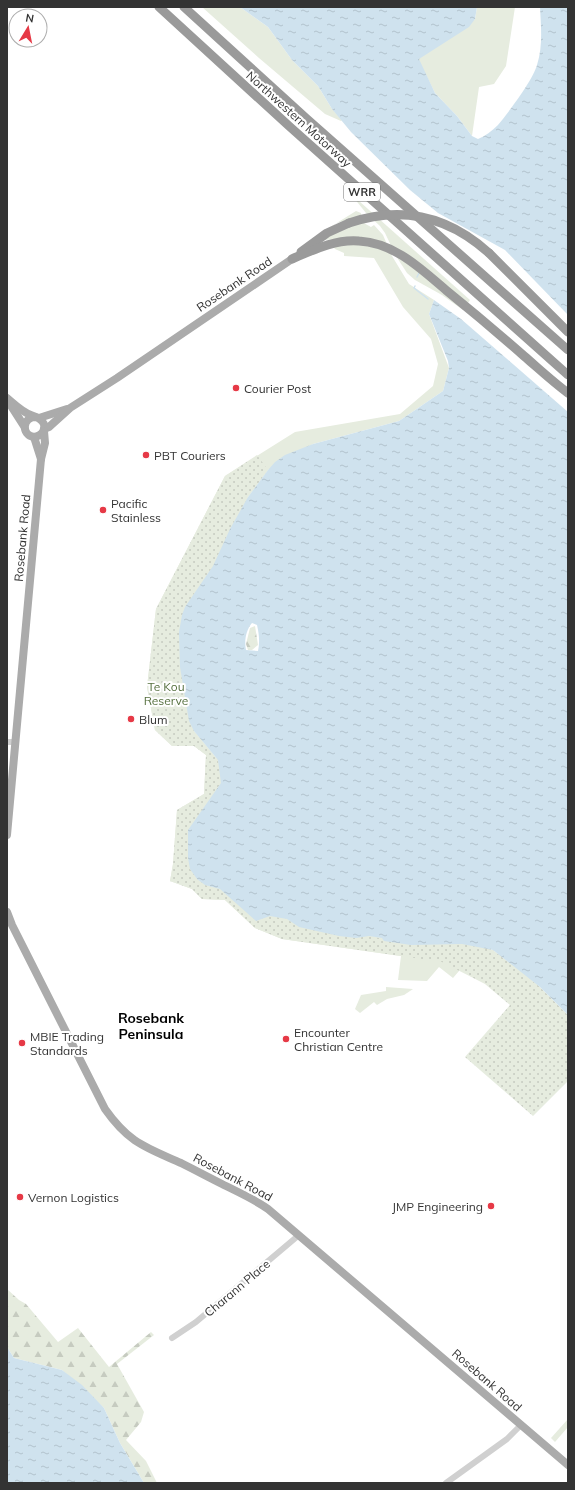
<svg xmlns="http://www.w3.org/2000/svg" width="575" height="1490" viewBox="0 0 575 1490" font-family="Mulish,sans-serif">
	<style>
		.green { fill: #e6ecdf }
		.forest { fill: url(#forest-firs) }
		.park { fill: url(#park-dots) }
		.water { fill: url(#water-ripples); fill-rule: evenodd }
		.lines { fill: none; stroke-linecap: round; stroke-linejoin: round }
		.stream { stroke: #cfe2ee; stroke-width: 1.5 }
		.minor { stroke: #d0d0d0; stroke-width: 6 }
		.major { stroke: #ababab; stroke-width: 8 }
		.highway { stroke: #9a9a9a; stroke-width: 9 }
		.highway-bridge { stroke: #9a9a9a; stroke-width: 9 }
		.poi-dot { fill: #e63946; stroke: #fff; stroke-width: 1.5 }
		.labels { text-anchor: middle; dominant-baseline: central; stroke-width: 4; stroke-linejoin: round; paint-order: stroke }
		.shield { fill: #fff; stroke: #707070; stroke-width: 1 }
		.shield-label { font-size: 11px; font-weight: bold; fill: #333 }
		.street-label { font-size: 12px; fill: #333; stroke: #fff }
		.poi-label { font-size: 12px; fill: #333; stroke: #fff; text-anchor: start }
		.park-label { font-size: 12px; fill: #56703f; stroke: #fff }
		.quarter-label { font-size: 14px; font-weight: bold; fill: #000; stroke: #fff }
	</style>
	<defs>
		<pattern id="forest-firs" width="22" height="20" patternUnits="userSpaceOnUse"><rect width="22" height="20" fill="#e6ecdf"/><path d="M5 1l3.5 6h-7zM16 11l3.5 6h-7z" fill="#c6cbc0"/></pattern>
		<pattern id="park-dots" width="8" height="8" patternUnits="userSpaceOnUse"><rect width="8" height="8" fill="#e6ecdf"/><path d="M2 2h.1M6 6h.1" fill="none" stroke="#c6cbc0" stroke-width="1.8" stroke-linecap="round"/></pattern>
		<pattern id="water-ripples" width="26" height="14" patternUnits="userSpaceOnUse"><rect width="26" height="14" fill="#cfe2ee"/><path d="M2 4q2-2 4 0t4 0M15 11q2-2 4 0t4 0" fill="none" stroke="#b2c2cd"/></pattern>
	</defs>
	<rect width="100%" height="100%" fill="#fff"/>
	<!-- green -->
	<g class="green">
		<polygon points="202,7 240,7 268,27 292,60 318,86 332,109 342,120 341,121 325,114 259,58"/>
		<polygon points="477,7 515,7 506,66 494,84 479,87 472,136 457,116 435,93 418,59 475,19"/>
		<polygon points="350,193 470,300 463,310 442,295 415,280 407,273 396,256 385,233 380,226 366,213"/>
		<polygon points="356,211 361,213 362,222 371,227 374,225 383,235 392,256 409,284 434,300 429,314 449,368 443,391 399,421 313,444 268,470 248,497 194,731 218,760 523,972 540,987 462,964 459,971 453,978 439,967 427,981 398,980 401,956 282,939 255,928 225,900 202,899 192,889 170,881 173,864 177,810 204,794 206,755 194,746 172,746 155,730 147,687 156,609 225,476 295,432 400,414 433,386 438,364 431,339 403,307 374,258 344,256 344,253 335,249 333,246 339,239 323,240 349,219 337,223 325,231 327,229"/>
		<polygon points="386,987 413,989 404,995 387,999 377,1005 374,1002 360,1013 355,1009 361,995 386,991"/>
		<polygon points="568,1419 568,1427 555,1442 551,1438"/>
	</g>
	<!-- forest -->
	<g class="forest">
		<polygon points="255,626 258,645 252,650 248,650 246,644 250,628"/>
		<polygon points="7,1289 19,1300 26,1304 58,1342 78,1328 109,1367 151,1332 154,1335 117,1364 144,1412 141,1422 126,1440 146,1461 157,1483 144,1483 120,1443 104,1408 62,1370 14,1358 7,1347"/>
	</g>
	<!-- park -->
	<polygon class="park" points="257,455 268,470 248,497 230,529 213,566 185,607 179,632 180,667 189,721 194,731 218,760 221,783 188,830 188,858 190,869 197,879 205,885 220,889 256,921 270,916 287,919 299,927 339,936 356,938 369,936 411,945 462,944 493,950 540,987 568,1015 568,1081 533,1116 465,1057 510,1005 485,984 442,962 282,939 255,928 225,900 202,899 192,889 170,881 173,864 177,810 204,794 206,755 194,746 172,746 155,730 147,687 156,609 225,476"/>
	<!-- water -->
	<g class="water">
		<path d="M240,7h237l-2,12 -6,8 -50,32 16,34 22,23 15,20 6,3c7,-3 14,-8 20,-14 10,-12 35,-45 39,-60 6,-19 4,-38 3,-58h28v308l-63,-65 -67,-37 -28,-23 -59,-58 -19,-23 -14,-23 -26,-26 -24,-33z"/>
		<path d="M434,300l27,19 107,93v603l-28,-28 -47,-37 -31,-6 -51,1 -27,-4 -2,-3 -13,-2 -13,2 -17,-2 -40,-9 -12,-8 -17,-3 -14,5 -36,-32 -15,-4 -8,-6 -7,-10 -2,-11v-28l33,-47 -3,-23 -24,-29 -5,-10 -9,-54 -1,-35 3,-17 3,-8 28,-41 17,-37 18,-32 20,-27 7,-8 10,-7 28,-11 86,-23 44,-30 6,-23 -1,-7 -19,-47zM252,623l5,2c2,9 3,17 1,26l-12,-1c-2,-9 0,-20 6,-27z"/>
		<polygon points="7,1347 14,1358 62,1370 82,1385 104,1408 120,1443 144,1483 7,1483"/>
	</g>
	<g class="lines">
		<!-- stream -->
		<g class="stream">
			<polyline points="417,277 420,271"/>
			<polyline points="415,286 414,288 428,299"/>
		</g>
		<!-- minor -->
		<g class="minor">
			<polyline points="7,742 16,742"/>
			<polyline points="172,1338 196,1322 299,1235"/>
			<polyline points="446,1483 507,1439 521,1425"/>
		</g>
		<!-- major -->
		<g class="major">
			<path d="M7,398c7,6 15,14 24,17 4,2 8,2 11,6 6,7 0,15 -8,16 -13,-2 -12,-20 2,-20"/>
			<polyline points="8,401 24,426"/>
			<polyline points="39,418 67,409"/>
			<polyline points="44,429 49,427 70,408 117,378 292,259"/>
			<polyline points="34,437 41,459"/>
			<polyline points="7,835 41,459 45,443 44,431"/>
			<path d="M7,912l5,13 93,184c24,34 40,38 76,54 14,7 27,14 41,21 16,8 32,15 46,25l300,256"/>
		</g>
		<!-- highway -->
		<g class="highway">
			<polyline points="159,7 289,126 568,375"/>
			<polyline points="184,7 307,119 568,350"/>
			<polyline points="301,252 327,233 349,223"/>
			<polyline points="489,253 568,332"/>
			<path d="M292,259c21,-9 43,-20 67,-18 36,2 62,28 88,50 26,21 52,43 77,65 14,12 29,26 44,37"/>
		</g>
		<!-- highway-bridge -->
		<path class="highway-bridge" d="M349,223c53,-18 99,-7 140,30"/>
	</g>
	<!-- markers -->
	<g class="poi-dot">
		<circle cx="236" cy="388" r="4"/>
		<circle cx="146" cy="455" r="4"/>
		<circle cx="103" cy="510" r="4"/>
		<circle cx="131" cy="719" r="4"/>
		<circle cx="286" cy="1039" r="4"/>
		<circle cx="22" cy="1043" r="4"/>
		<circle cx="20" cy="1197" r="4"/>
		<circle cx="491" cy="1206" r="4"/>
	</g>
	<g class="labels">
		<!-- shield labels -->
		<rect class="shield" x="344" y="183" width="36" height="18" rx="3"/>
		<g class="shield-label">
			<text x="362" y="192">WRR</text>
		</g>
		<!-- street labels -->
		<g class="street-label">
			<text transform="translate(299 119) rotate(42)">Northwestern Motorway</text>
			<text transform="translate(234 284) rotate(-34)">Rosebank Road</text>
			<text transform="translate(22 538) rotate(-85)">Rosebank Road</text>
			<text transform="translate(233 1177) rotate(28)">Rosebank Road</text>
			<text transform="translate(237 1288) rotate(-40)">Charann Place</text>
			<text transform="translate(487 1380) rotate(41)">Rosebank Road</text>
		</g>
		<!-- poi labels -->
		<g class="poi-label">
			<text x="244" y="388">Courier Post</text>
			<text x="154" y="455">PBT Couriers</text>
			<text x="111" y="503">Pacific<tspan x="111" dy="14">Stainless</tspan></text>
			<text x="139" y="719">Blum</text>
			<text x="294" y="1032">Encounter<tspan x="294" dy="14">Christian Centre</tspan></text>
			<text x="30" y="1036">MBIE Trading<tspan x="30" dy="14">Standards</tspan></text>
			<text x="28" y="1197">Vernon Logistics</text>
			<text x="483" y="1206" text-anchor="end">JMP Engineering</text>
		</g>
		<!-- park labels -->
		<g class="park-label">
			<text x="166" y="686">Te Kou<tspan x="166" dy="14">Reserve</tspan></text>
		</g>
		<!-- quarter labels -->
		<g class="quarter-label">
			<text x="151" y="1018">Rosebank<tspan x="151" dy="16">Peninsula</tspan></text>
		</g>
	</g>
	<!-- border -->
	<rect width="575" height="1490" fill="none" stroke="#333333" stroke-width="16"/>
	<!-- north arrow -->
	<g transform="translate(28 28) rotate(10)"><circle r="19" fill="#ffffff" stroke="#adadad"/>
	<path d="M0-3L7 15L0 10L-7 15Z" fill="#e63946"/>
	<text y="-6" font-size="11" font-weight="bold" text-anchor="middle" fill="#333333">N</text>
	</g>
</svg>
